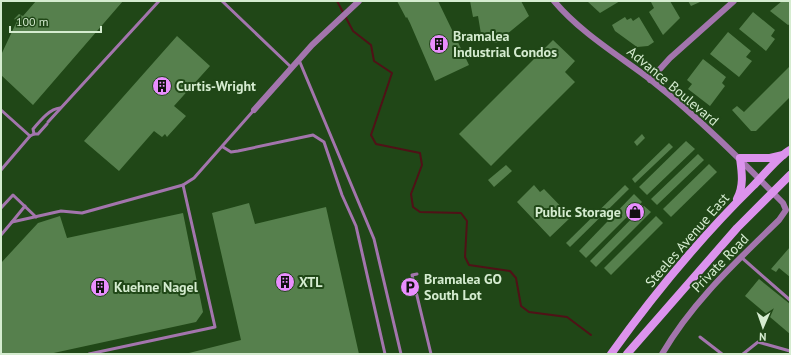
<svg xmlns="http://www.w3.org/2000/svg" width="791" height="355" viewBox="0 0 791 355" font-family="'PT Sans',sans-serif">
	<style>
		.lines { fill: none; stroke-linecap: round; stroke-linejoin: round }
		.stream { stroke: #501117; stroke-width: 2 }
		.building { fill: #56804d }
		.lane { stroke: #a375ad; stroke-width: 3 }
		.street { stroke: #a375ad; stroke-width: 6 }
		.secondary { stroke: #dc93ed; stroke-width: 8 }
		.labels { text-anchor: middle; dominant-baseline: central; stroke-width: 4; stroke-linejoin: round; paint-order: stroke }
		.poi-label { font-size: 14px; font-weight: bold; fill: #d5ecd0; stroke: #204717; text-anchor: start }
		.street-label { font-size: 14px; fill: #d5ecd0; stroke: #204717 }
	</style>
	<rect width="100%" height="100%" fill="#204717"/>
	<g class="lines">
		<!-- stream -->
		<polyline class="stream" points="337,1 353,31 371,45 374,61 392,73 371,135 376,144 420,153 422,165 411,194 413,207 420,212 461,213 467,221 465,257 469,265 510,271 516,278 521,306 529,312 567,317 591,335"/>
	</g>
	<!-- building -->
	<g class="building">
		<polygon points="36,1 123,1 33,105 1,75 1,55 17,21 14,19 19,14 23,16"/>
		<polygon points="397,1 438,1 469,65 435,81 410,23 407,17 406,18"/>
		<polygon points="470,1 521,1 529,16 496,43 492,43 486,33 481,34 478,16 473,17"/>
		<polygon points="587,1 620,1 600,13"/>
		<polygon points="670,1 680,18 663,35 649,12 654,8 651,2"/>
		<polygon points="688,1 700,1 700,2 691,6"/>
		<polygon points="782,1 790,1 790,24 788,25 770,11"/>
		<polygon points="753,12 775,30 771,36 775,39 766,51 739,29"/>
		<polygon points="625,17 627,20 631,18 633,21 639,17 654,42 648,46 637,47 615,31 612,25"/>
		<polygon points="728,32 751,51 746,57 752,61 739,77 710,54"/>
		<polygon points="177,36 210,66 174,106 186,116 167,137 165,134 162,137 154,131 119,171 84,141"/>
		<polygon points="553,40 575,61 565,72 575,82 491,166 459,134"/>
		<polygon points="703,59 726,77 722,83 725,86 710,106 688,89 692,84 687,80"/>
		<polygon points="790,66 790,97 756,131 751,131 732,110 737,106 744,112"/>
		<polygon points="642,134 645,138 637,146 634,142"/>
		<polygon points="686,141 695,149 647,195 639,187"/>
		<polygon points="669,143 673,147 635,183 632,179"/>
		<polygon points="698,154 704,160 657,205 651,199"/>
		<polygon points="709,164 717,172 671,217 663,209"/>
		<polygon points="506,165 512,171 494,187 488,180"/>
		<polygon points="534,185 540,192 544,189 571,217 550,237 517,202"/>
		<polygon points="625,185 629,189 570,247 566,243"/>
		<polygon points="634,194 642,202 586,258 579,251"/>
		<polygon points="249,203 255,224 326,207 359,354 185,354 241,340 212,213"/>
		<polygon points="644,206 651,212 596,267 590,261"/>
		<polygon points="183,213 203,312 196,322 49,354 1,354 1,263 38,223 60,216 67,238"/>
		<polygon points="656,216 663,223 611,275 604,268"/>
		<polygon points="790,247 790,277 779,268 776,272 771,269"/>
		<polygon points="759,279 790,304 790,334 745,296"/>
	</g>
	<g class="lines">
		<!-- lane -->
		<g class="lane">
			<polyline points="222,1 292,68"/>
			<polyline points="299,60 374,239 401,354"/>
			<polyline points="1,110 30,136"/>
			<polyline points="48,122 159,1"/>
			<path d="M34,134l-1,-5c7,-8 16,-20 27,-21"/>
			<polyline points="223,147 231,152 238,151 313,135 324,142 342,195 356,226 385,354"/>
			<polyline points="1,170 30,136 34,134 38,134 47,124"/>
			<polyline points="1,208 13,195 36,217"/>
			<polyline points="12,222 25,206"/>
			<polyline points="1,235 12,222 61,211 82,213 183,185 194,178 254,110"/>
			<polyline points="741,257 790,300"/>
			<polyline points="417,274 412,275 431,354"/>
			<polyline points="700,337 722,354"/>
			<polyline points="89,354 215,327 183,185"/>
			<polyline points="743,354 758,342 790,351"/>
		</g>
		<!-- street -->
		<g class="street">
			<path d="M554,1c27,32 64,54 97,79 47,37 90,80 132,123l3,7 -7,10c-44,43 -86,81 -117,134"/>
			<polyline points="650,80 670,58 734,1"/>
			<polyline points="254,110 312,45 359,1"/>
		</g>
		<!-- secondary -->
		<g class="secondary">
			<path d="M737,199c7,-13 5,-26 3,-41h30l13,-3"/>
			<path d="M611,354c43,-60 89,-116 142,-168 10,-10 25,-29 37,-36"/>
			<polyline points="627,354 737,228 790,175"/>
		</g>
	</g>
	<!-- icons -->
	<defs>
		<g id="building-disc" transform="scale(1)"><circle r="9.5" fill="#e98efe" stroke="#204717"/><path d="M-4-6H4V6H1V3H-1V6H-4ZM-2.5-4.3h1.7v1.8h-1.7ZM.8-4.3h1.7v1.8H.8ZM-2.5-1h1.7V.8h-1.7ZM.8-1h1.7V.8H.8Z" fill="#111"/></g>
		<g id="shop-disc" transform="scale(1)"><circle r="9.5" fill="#e98efe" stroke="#204717"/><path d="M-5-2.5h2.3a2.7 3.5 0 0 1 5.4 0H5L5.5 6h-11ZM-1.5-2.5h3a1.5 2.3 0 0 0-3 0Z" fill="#111"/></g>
		<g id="parking-disc" transform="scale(1)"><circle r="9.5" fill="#e98efe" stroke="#204717"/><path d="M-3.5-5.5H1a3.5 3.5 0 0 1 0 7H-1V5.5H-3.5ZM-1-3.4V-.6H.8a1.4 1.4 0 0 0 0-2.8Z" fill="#111"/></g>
	</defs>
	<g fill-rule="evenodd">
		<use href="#building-disc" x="439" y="44"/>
		<use href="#building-disc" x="162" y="86"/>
		<use href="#shop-disc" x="635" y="212"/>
		<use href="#building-disc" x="285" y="282"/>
		<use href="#building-disc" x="100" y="287"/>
		<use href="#parking-disc" x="410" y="287"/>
	</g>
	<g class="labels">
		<!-- poi labels -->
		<g class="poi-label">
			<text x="453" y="36">Bramalea<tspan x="453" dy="16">Industrial Condos</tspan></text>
			<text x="176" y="86">Curtis-Wright</text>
			<text x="621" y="212" text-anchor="end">Public Storage</text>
			<text x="424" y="279">Bramalea GO<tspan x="424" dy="16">South Lot</tspan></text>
			<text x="299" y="282">XTL</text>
			<text x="114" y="287">Kuehne Nagel</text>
		</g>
		<!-- street labels -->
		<g class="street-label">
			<text transform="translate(673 86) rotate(40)">Advance Boulevard</text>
			<text transform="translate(687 240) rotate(-49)">Steeles Avenue East</text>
			<text transform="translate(720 263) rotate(-46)">Private Road</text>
		</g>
	</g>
	<!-- border -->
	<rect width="791" height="355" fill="none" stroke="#d5ecd0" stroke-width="4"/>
	<!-- north arrow -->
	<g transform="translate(763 327) rotate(182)" stroke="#204717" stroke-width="3" paint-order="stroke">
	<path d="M0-3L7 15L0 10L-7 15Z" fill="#d5ecd0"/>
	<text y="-6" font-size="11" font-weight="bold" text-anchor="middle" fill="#d5ecd0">N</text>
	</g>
	<!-- scale -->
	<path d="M10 26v6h91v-6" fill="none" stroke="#d5ecd0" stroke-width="2"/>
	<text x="16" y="26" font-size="12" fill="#d5ecd0" stroke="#204717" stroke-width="3" paint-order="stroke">100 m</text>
</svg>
